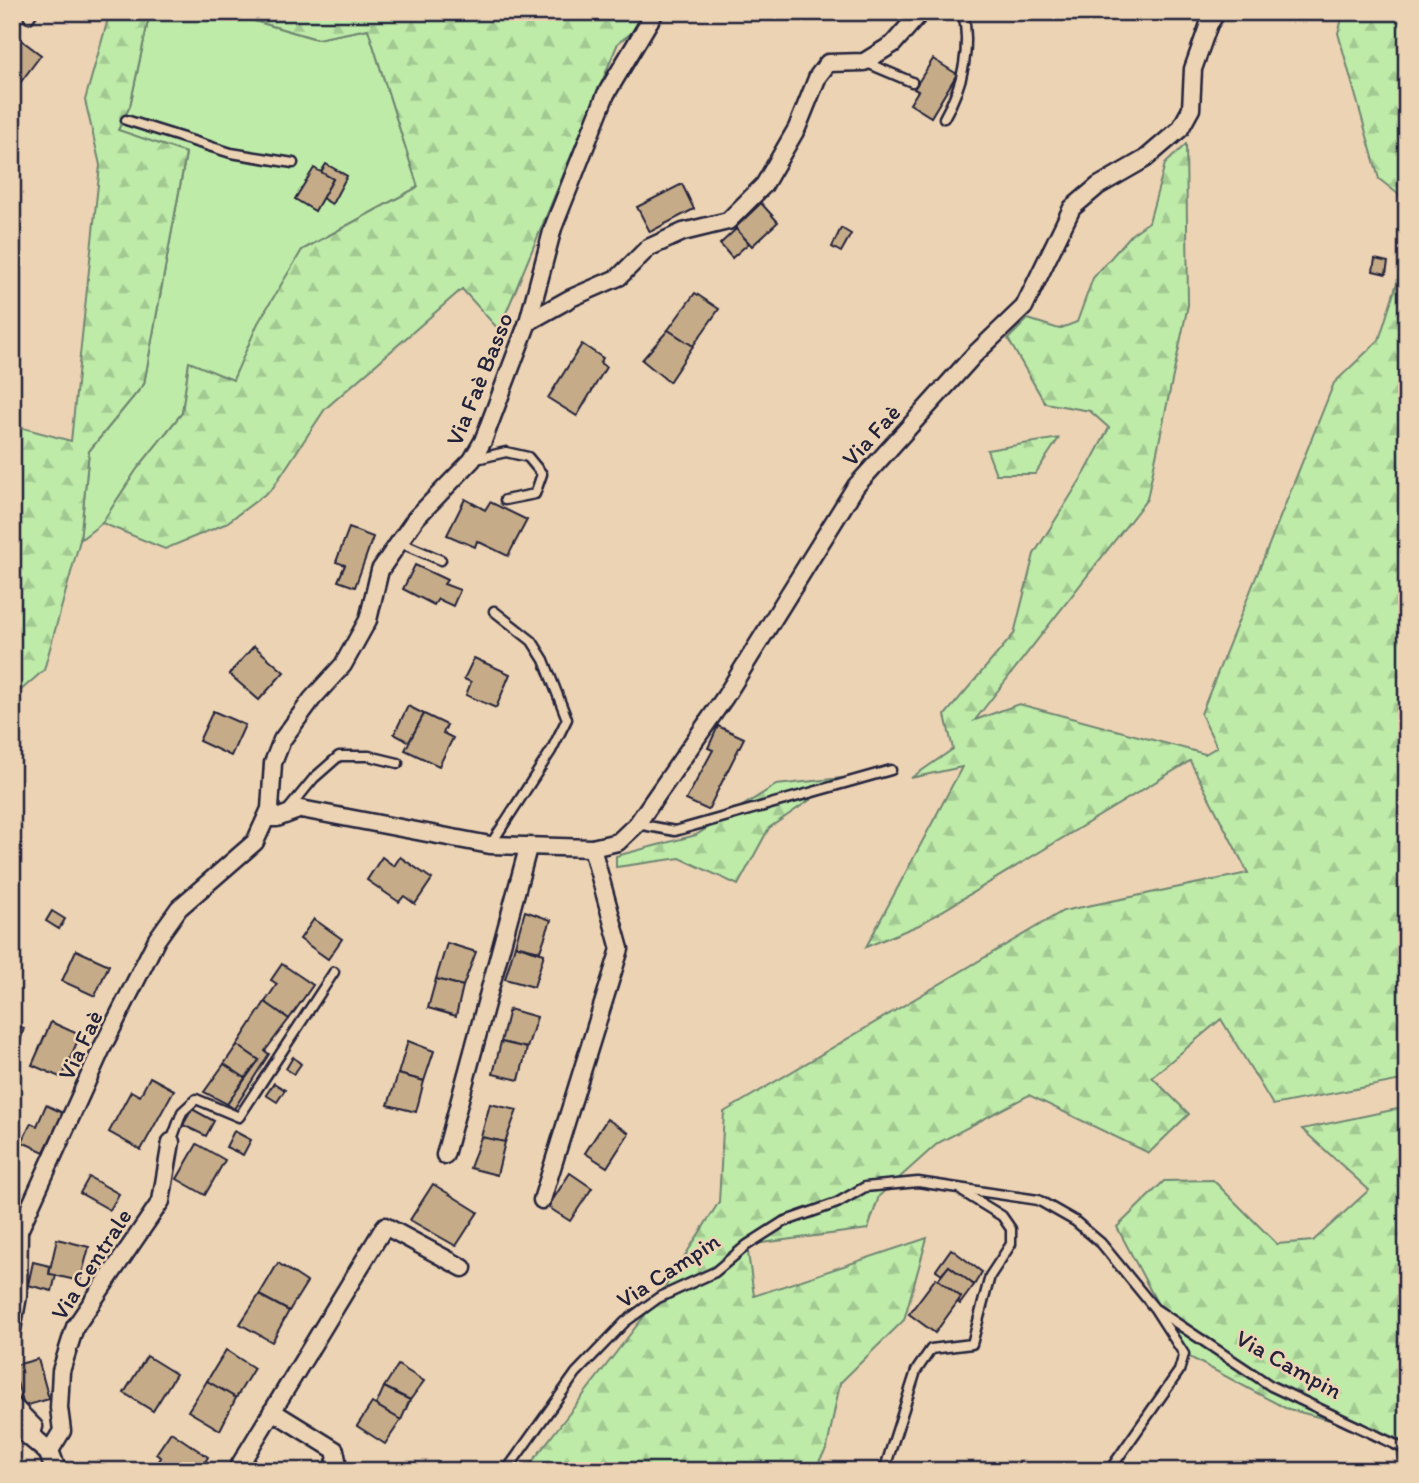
<svg xmlns="http://www.w3.org/2000/svg" width="1419" height="1483" viewBox="0 0 1419 1483" font-family="Itim,sans-serif">
	<style>
		.grass { fill: #beeba8; stroke: #708672; stroke-width: 2 }
		.forest { fill: url(#forest-firs); stroke: #708672; stroke-width: 2 }
		.building { fill: #c5ab88; stroke: #22223b; stroke-width: 2 }
		.lines { fill: none; stroke-linecap: round; stroke-linejoin: round }
		.service-casing { stroke: #22223b; stroke-width: 13 }
		.minor-casing { stroke: #22223b; stroke-width: 21 }
		.tertiary-casing { stroke: #22223b; stroke-width: 24 }
		.service { stroke: #ecd3b4; stroke-width: 8 }
		.minor { stroke: #ecd3b4; stroke-width: 16 }
		.tertiary { stroke: #ecd3b4; stroke-width: 19 }
		.labels { text-anchor: middle; dominant-baseline: central; stroke-width: 5; stroke-linejoin: round; paint-order: stroke }
		.street-label { font-size: 24px; fill: #22223b; stroke: #ecd3b4 }
	</style>
	<defs>
		<pattern id="forest-firs" width="22" height="20" patternUnits="userSpaceOnUse" patternTransform="scale(1.75)"><rect width="22" height="20" fill="#beeba8"/><path d="M5 1l3.5 6h-7zM16 11l3.5 6h-7z" fill="#a3c992"/></pattern>
	</defs>
	<rect width="100%" height="100%" fill="#ecd3b4"/>
	<filter id="ink" filterUnits="userSpaceOnUse"><feTurbulence type="fractalNoise" baseFrequency=".0143" numOctaves="2"/><feDisplacementMap in="SourceGraphic" scale="14" xChannelSelector="R" yChannelSelector="G"/><feConvolveMatrix kernelMatrix="1 2 1 2 8 2 1 2 1" color-interpolation-filters="sRGB"/></filter>
	<g filter="url(#ink)">
		<!-- grass -->
		<polygon class="grass" points="150,12 224,12 316,39 368,29 418,187 302,250 233,380 189,363 182,413 137,469 102,523 80,540 89,451 144,384 186,154 118,130 130,106"/>
		<!-- forest -->
		<g class="forest">
			<polygon points="110,12 150,12 130,106 118,130 186,153 144,384 89,451 80,540 44,670 12,698 12,425 71,441 100,165 85,100"/>
			<polygon points="224,12 660,12 618,43 499,330 462,289 325,409 272,489 225,524 165,549 102,523 137,469 182,413 189,362 233,380 258,323 302,250 418,187 368,29 317,39"/>
			<polygon points="1344,12 1407,12 1407,201 1379,179 1338,33"/>
			<polygon points="1186,144 1188,305 1147,499 975,720 1019,704 1205,754 1217,747 1201,714 1334,383 1379,340 1407,251 1407,1079 1273,1105 1221,1019 1152,1077 1189,1114 1149,1153 1029,1095 938,1143 879,1196 868,1229 747,1245 754,1296 927,1238 904,1320 840,1383 827,1448 813,1471 525,1471 658,1298 719,1202 724,1112 1063,911 1248,873 1190,761 919,925 866,947 962,767 911,778 953,749 945,715 1014,634 1034,554 1086,471 1109,428 1090,411 1045,403 1008,339 1028,319 1059,329 1077,322 1093,278 1132,234 1149,222 1165,164"/>
			<polygon points="1059,438 1035,474 996,474 987,450"/>
			<polygon points="842,778 769,828 738,885 680,858 616,867 616,856 696,835 776,785"/>
			<polygon points="1407,1107 1407,1441 1285,1408 1184,1354 1117,1227 1164,1181 1213,1180 1277,1244 1313,1241 1369,1190 1302,1129"/>
		</g>
		<!-- building -->
		<g class="building">
			<polygon points="12,33 41,55 17,87 12,84"/>
			<polygon points="933,59 957,74 931,117 910,104 918,91 914,89"/>
			<polygon points="326,164 347,176 332,204 322,198 333,179 321,172"/>
			<polygon points="314,168 333,179 315,211 295,199"/>
			<polygon points="682,184 694,209 650,232 637,207"/>
			<polygon points="761,203 778,222 752,246 735,228"/>
			<polygon points="841,228 851,234 841,252 832,247"/>
			<polygon points="736,229 749,243 732,258 720,244"/>
			<polygon points="1375,259 1388,262 1386,274 1373,271"/>
			<polygon points="695,293 719,309 693,346 668,330"/>
			<polygon points="668,330 693,346 669,382 642,360"/>
			<polygon points="582,344 603,358 600,363 606,367 577,416 548,398"/>
			<polygon points="465,499 485,510 490,502 527,520 508,556 477,541 475,547 447,535"/>
			<polygon points="349,528 373,537 355,587 338,581 345,565 336,562"/>
			<polygon points="415,565 447,580 444,584 460,590 453,606 438,599 434,605 403,589"/>
			<polygon points="254,646 284,672 259,700 229,674"/>
			<polygon points="474,658 510,674 496,708 466,695 471,682 464,679"/>
			<polygon points="408,706 424,714 409,742 394,734"/>
			<polygon points="213,711 245,725 231,756 199,741"/>
			<polygon points="424,714 447,725 443,733 453,738 439,766 405,750"/>
			<polygon points="718,726 744,738 708,810 686,800 713,750 708,748"/>
			<polygon points="382,857 394,866 400,857 432,879 415,904 404,896 399,902 367,880"/>
			<polygon points="52,911 65,919 59,929 46,921"/>
			<polygon points="525,911 551,920 540,951 515,945"/>
			<polygon points="314,919 342,939 328,959 300,939"/>
			<polygon points="447,943 476,952 463,986 436,979"/>
			<polygon points="515,945 544,954 534,987 505,979"/>
			<polygon points="76,950 109,965 95,996 62,981"/>
			<polygon points="282,964 313,985 289,1019 265,1002 277,984 271,980"/>
			<polygon points="436,979 463,986 456,1016 428,1008"/>
			<polygon points="265,1002 289,1019 265,1051 269,1054 234,1109 227,1104 259,1060 237,1045"/>
			<polygon points="509,1009 537,1017 527,1048 501,1042"/>
			<polygon points="51,1022 80,1035 62,1078 32,1065"/>
			<polygon points="12,1025 24,1028 19,1045 12,1043"/>
			<polygon points="408,1041 434,1051 424,1081 398,1074"/>
			<polygon points="501,1042 527,1048 519,1080 493,1074"/>
			<polygon points="237,1045 259,1060 245,1078 224,1064"/>
			<polygon points="293,1057 301,1064 294,1074 286,1069"/>
			<polygon points="224,1064 245,1078 227,1104 204,1092"/>
			<polygon points="398,1074 424,1081 416,1112 388,1105"/>
			<polygon points="150,1077 174,1090 141,1150 109,1132 131,1091 140,1096"/>
			<polygon points="274,1083 285,1090 277,1102 266,1095"/>
			<polygon points="490,1104 517,1110 505,1142 481,1137"/>
			<polygon points="46,1105 63,1113 44,1152 22,1142 31,1123 37,1126"/>
			<polygon points="192,1109 214,1121 206,1136 183,1125"/>
			<polygon points="607,1119 629,1133 607,1167 585,1153"/>
			<polygon points="234,1131 251,1140 243,1155 226,1147"/>
			<polygon points="481,1137 505,1142 497,1175 470,1168"/>
			<polygon points="197,1144 225,1160 205,1195 177,1179"/>
			<polygon points="570,1173 592,1188 570,1221 548,1207"/>
			<polygon points="89,1177 119,1194 110,1210 80,1193"/>
			<polygon points="433,1184 478,1212 456,1246 410,1220"/>
			<polygon points="57,1239 89,1247 80,1281 49,1274"/>
			<polygon points="951,1249 982,1272 974,1285 949,1266 942,1274 936,1270"/>
			<polygon points="33,1262 50,1266 49,1274 56,1275 52,1291 28,1285"/>
			<polygon points="278,1263 307,1282 289,1311 259,1295"/>
			<polygon points="949,1266 974,1285 960,1304 958,1302 961,1297 938,1280"/>
			<polygon points="936,1278 961,1297 935,1333 909,1314"/>
			<polygon points="259,1295 289,1311 272,1342 240,1324"/>
			<polygon points="226,1350 254,1368 236,1398 207,1381"/>
			<polygon points="147,1356 176,1374 153,1411 124,1393"/>
			<polygon points="38,1359 49,1399 24,1406 12,1366"/>
			<polygon points="398,1365 424,1381 410,1400 384,1387"/>
			<polygon points="207,1381 236,1398 220,1430 188,1411"/>
			<polygon points="384,1387 410,1400 401,1420 376,1405"/>
			<polygon points="372,1403 401,1420 385,1444 357,1426"/>
			<polygon points="171,1432 208,1457 200,1471 152,1470 161,1458 156,1454"/>
		</g>
		<g class="lines">
			<!-- service casing -->
			<g class="service-casing">
				<g id="service">
					<polyline points="29,18 33,12"/>
					<polyline points="867,63 912,82"/>
					<path d="M944,118c19,-33 27,-68 19,-106"/>
					<polyline points="126,120 231,153 293,163"/>
					<polyline points="472,460 506,452 528,457 542,474 535,494 505,500"/>
					<polyline points="399,542 441,560"/>
					<polyline points="287,811 314,778 339,756 369,756 398,763"/>
					<polyline points="637,824 675,831 891,770"/>
					<polyline points="491,844 551,751 567,719 544,660 532,641 494,611"/>
					<polyline points="171,1142 182,1112 196,1099 239,1117 334,972"/>
					<polyline points="1157,1310 1271,1386 1407,1450"/>
					<polyline points="506,1471 576,1373 625,1322 658,1298 715,1272 747,1245 783,1222 837,1203 865,1187 918,1182 1038,1200 1075,1221 1101,1243 1155,1309 1184,1354 1179,1371 1109,1471"/>
					<polyline points="884,1471 916,1371 931,1349 972,1344 990,1276 1011,1244 1011,1229 1002,1216 963,1192"/>
				</g>
			</g>
			<!-- minor casing -->
			<g class="minor-casing">
				<g id="minor">
					<polyline points="528,322 571,298 619,277 648,248 683,232 728,221 764,185 797,128 818,76 828,63 864,62 893,44 921,12"/>
					<polyline points="267,818 277,818 301,809 490,845 592,848 618,842 637,824 725,697 856,486 974,355 1024,307 1072,208 1098,186 1145,159 1180,129 1191,109 1193,69 1209,24 1217,12"/>
					<polyline points="445,1155 528,848"/>
					<polyline points="542,1200 620,949 592,848"/>
					<polyline points="12,1330 18,1296 19,1231 102,1048 157,939 179,908 255,842 270,809 273,763 282,740 312,699 343,665 368,620 380,570 416,518 472,460 483,441 528,322 553,228 606,94 655,12"/>
					<polyline points="12,1405 34,1427 29,1437"/>
					<polyline points="272,1411 335,1450 337,1460 330,1471"/>
					<polyline points="49,1452 62,1431 59,1408 61,1371 75,1327 161,1201 171,1142"/>
					<polyline points="236,1471 385,1226 463,1268"/>
				</g>
			</g>
			<!-- tertiary casing -->
			<g class="tertiary-casing">
				<polyline id="tertiary" points="12,1421 49,1452 56,1471"/>
			</g>
			<!-- service -->
			<use href="#service" class="service"/>
			<!-- minor -->
			<use href="#minor" class="minor"/>
			<!-- tertiary -->
			<use href="#tertiary" class="tertiary"/>
		</g>
	</g>
	<g class="labels">
		<!-- street labels -->
		<g class="street-label">
			<text transform="translate(479 379) rotate(-68)">Via Faè Basso</text>
			<text transform="translate(871 435) rotate(-48)">Via Faè</text>
			<text transform="translate(80 1045) rotate(-65)">Via Faè</text>
			<text transform="translate(91 1264) rotate(-57)">Via Centrale</text>
			<text transform="translate(668 1270) rotate(-33)">Via Campin</text>
			<text transform="translate(1289 1364) rotate(29)">Via Campin</text>
		</g>
	</g>
	<!-- margin -->
	<rect width="1419" height="1483" fill="none" stroke="#ecd3b4" stroke-width="42"/>
	<rect x="21" y="21" width="1377" height="1441" fill="none" stroke="#22223b" stroke-width="2.5" filter="url(#ink)"/>
</svg>
